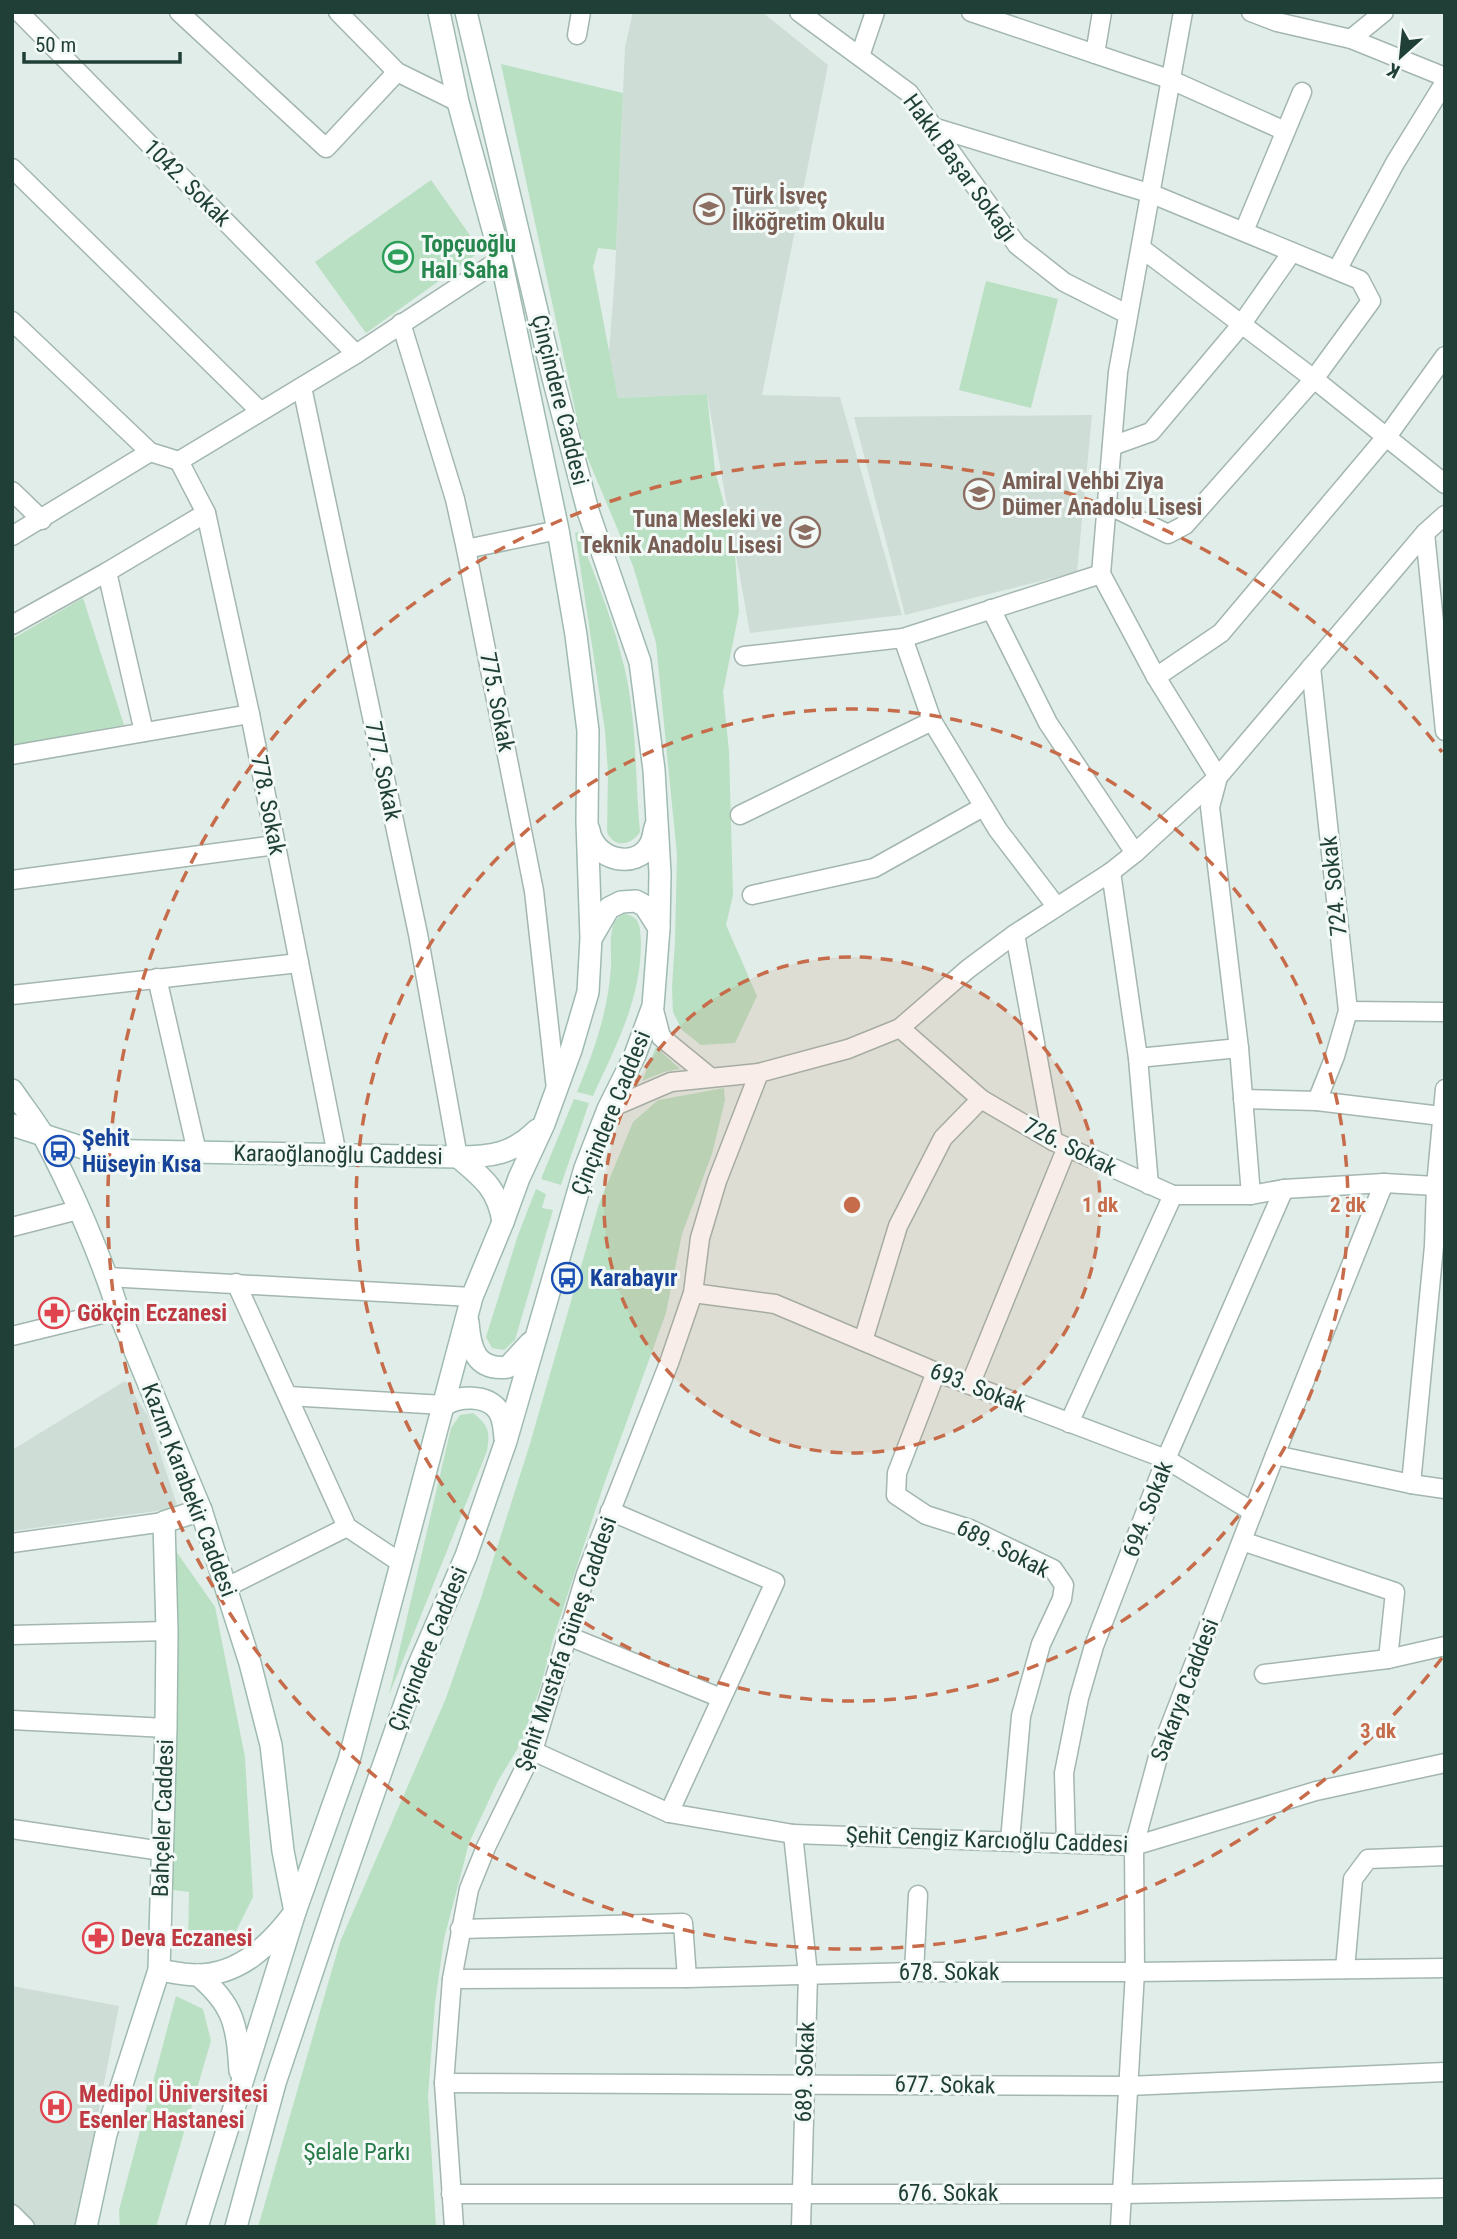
<svg xmlns="http://www.w3.org/2000/svg" width="1457" height="2239" viewBox="0 0 1457 2239" font-family="'Roboto Condensed',sans-serif">
	<style>
		.built { fill: #cfddd7 }
		.green { fill: #b9e0c3 }
		.lines { fill: none; stroke-linecap: round; stroke-linejoin: round }
		.street-casing { stroke: #a3b6af; stroke-width: 21 }
		.secondary-casing { stroke: #9fbab0; stroke-width: 24 }
		.street { stroke: #fff; stroke-width: 18 }
		.secondary { stroke: #fff; stroke-width: 21 }
		.ring { fill: none; stroke: #c66c4a; stroke-width: 3.5; stroke-dasharray: 12 9 }
		.labels { text-anchor: middle; dominant-baseline: central; stroke-width: 6; stroke-linejoin: round; paint-order: stroke }
		.street-label { font-size: 23px; fill: #204037; stroke: #f2f9f6 }
		.education-label { font-size: 23px; font-weight: bold; fill: #785e54; stroke: #f2f9f6; text-anchor: start }
		.leisure-label { font-size: 23px; font-weight: bold; fill: #27864d; stroke: #f2f9f6; text-anchor: start }
		.transit-label { font-size: 23px; font-weight: bold; fill: #164399; stroke: #f2f9f6; text-anchor: start }
		.health-label { font-size: 23px; font-weight: bold; fill: #be3a42; stroke: #f2f9f6; text-anchor: start }
		.park-label { font-size: 23px; fill: #277a47; stroke: #f2f9f6 }
		.centre { fill: #c66c4a; stroke: #f2f9f6; stroke-width: 3.5 }
		.ring-label { font-size: 21px; text-anchor: middle; font-weight: bold; fill: #c66c4a; stroke: #f2f9f6; stroke-width: 6; stroke-linejoin: round; paint-order: stroke }
	</style>
	<rect width="100%" height="100%" fill="#e1ede8"/>
	<!-- built -->
	<g class="built">
		<polygon points="633,12 762,12 828,65 762,395 840,397 902,615 750,633 707,394 618,398 609,352 615,274 625,47"/>
		<polygon points="1092,415 1077,572 905,615 854,417"/>
		<polygon points="125,1381 148,1416 178,1508 12,1531 12,1450"/>
		<polygon points="12,1986 119,2006 76,2227 32,2227 12,2209"/>
	</g>
	<!-- green -->
	<g class="green">
		<polygon points="501,64 623,93 616,250 598,248 593,267 618,398 707,394 715,471 734,540 739,612 723,692 729,751 733,895 726,925 757,996 735,1043 701,1045 682,1030 673,1012 672,987 675,941 677,855 656,643 633,566 583,447"/>
		<polygon points="431,180 481,251 366,333 315,262"/>
		<polygon points="986,281 1058,299 1031,408 959,390"/>
		<path d="M578,532c18,46 36,91 47,138 12,53 10,109 15,162 -8,13 -26,17 -33,0l1,-59 -3,-42 -30,-198z"/>
		<polygon points="83,598 124,725 12,746 12,639"/>
		<path d="M624,914c17,2 16,14 17,28 0,58 -25,103 -48,154l-16,-4c17,-41 31,-80 34,-125 1,-17 -5,-46 13,-53z"/>
		<polygon points="656,1047 680,1069 664,1072 642,1081"/>
		<polygon points="724,1088 725,1100 712,1154 682,1234 666,1313 603,1487 553,1639 541,1685 521,1743 498,1781 469,1843 444,1939 435,2003 428,2096 436,2227 258,2227 340,1942 446,1698 481,1598 529,1447 599,1204 633,1122 658,1100"/>
		<polygon points="574,1099 589,1103 561,1185 541,1179"/>
		<polygon points="536,1189 546,1194 542,1208 553,1210 515,1340 504,1350 492,1348 486,1337 518,1235"/>
		<path d="M473,1413c16,13 17,18 14,38l-98,244 62,-267 9,-13z"/>
		<polygon points="171,1544 215,1607 245,1757 253,1897 235,1933 216,1948 188,1949 189,1892 158,1888"/>
		<polygon points="176,1996 203,2009 211,2041 156,2227 120,2227 119,2210"/>
	</g>
	<g class="lines">
		<!-- street casing -->
		<g class="street-casing">
			<g id="street">
				<polyline points="19,12 356,354"/>
				<polyline points="179,12 326,148 397,72"/>
				<polyline points="338,12 397,72 458,102"/>
				<polyline points="799,12 909,93 1017,245 1064,282 1127,314"/>
				<polyline points="971,12 1169,79 1285,131"/>
				<polyline points="1183,12 1118,372 1101,574 1156,677 1218,777 1210,807 1239,1048 1251,1195"/>
				<polyline points="1251,12 1277,22 1351,39 1445,77"/>
				<polyline points="577,35 581,12"/>
				<polyline points="1351,39 1384,12"/>
				<polyline points="1095,54 1102,12"/>
				<polyline points="860,56 875,12"/>
				<polyline points="933,127 1152,194 1360,280 1371,301 1314,379 1185,525 1168,534 1106,504"/>
				<polyline points="12,168 260,411"/>
				<polyline points="1244,231 1302,92"/>
				<polyline points="1141,248 1314,379 1445,484"/>
				<polyline points="1337,270 1395,163 1445,82"/>
				<polyline points="12,321 150,452 179,461"/>
				<polyline points="401,323 455,499 466,549 534,891 556,1089"/>
				<polyline points="302,387 418,934 458,1157"/>
				<polyline points="1112,446 1151,432 1241,325 1292,252"/>
				<polyline points="179,461 206,513 250,714 337,1155"/>
				<polyline points="179,461 356,354 501,259"/>
				<polyline points="12,491 42,520"/>
				<polyline points="1425,533 1445,731"/>
				<polyline points="12,536 150,452"/>
				<polyline points="466,549 558,530"/>
				<polyline points="107,572 144,732"/>
				<polyline points="991,609 1048,723 1135,853"/>
				<polyline points="12,625 107,572 206,513"/>
				<polyline points="903,638 932,721 998,830 1056,906"/>
				<polyline points="744,656 903,638 1101,574"/>
				<polyline points="1311,667 1348,1011 1335,1056 1317,1101"/>
				<polyline points="1156,677 1221,633 1391,431 1445,356"/>
				<polyline points="12,755 250,714"/>
				<polyline points="740,815 932,721"/>
				<polyline points="1111,872 1138,1058 1149,1185"/>
				<polyline points="12,880 276,845"/>
				<polyline points="752,895 874,868 983,807"/>
				<polyline points="1015,934 1053,1141"/>
				<polyline points="157,978 197,1152"/>
				<polyline points="12,995 299,963"/>
				<polyline points="653,1006 661,1037 710,1077"/>
				<polyline points="1348,1011 1445,1012"/>
				<polyline points="900,1028 981,1099 1053,1141 1173,1195 1251,1195 1284,1189 1384,1183 1436,1186"/>
				<polyline points="1138,1058 1239,1048"/>
				<polyline points="1243,1099 1317,1101 1441,1116"/>
				<polyline points="608,1109 671,1082 759,1073 848,1049 900,1028 968,969 1015,934 1111,872 1135,853 1218,777 1425,533 1445,515"/>
				<polyline points="12,1227 78,1210"/>
				<polyline points="107,1277 472,1297"/>
				<polyline points="236,1283 347,1527 401,1563"/>
				<polyline points="693,1293 775,1304 936,1372 1166,1459 1253,1512"/>
				<polyline points="12,1336 118,1310"/>
				<polyline points="863,1341 898,1226 943,1138 981,1099"/>
				<polyline points="936,1372 897,1473 896,1495 926,1515 970,1529 1053,1569 1064,1585 1062,1599 1041,1644 1021,1716 1010,1841"/>
				<polyline points="970,1385 1067,1147"/>
				<polyline points="288,1396 444,1405"/>
				<polyline points="1069,1423 1173,1195"/>
				<polyline points="1275,1455 1411,1484 1445,1489"/>
				<polyline points="1411,1484 1434,1246 1436,1186 1445,1089"/>
				<polyline points="610,1511 775,1582 669,1813"/>
				<polyline points="1242,1541 1395,1592 1388,1659"/>
				<polyline points="12,1543 164,1522"/>
				<polyline points="227,1587 347,1527"/>
				<polyline points="12,1635 167,1631"/>
				<polyline points="568,1636 721,1698"/>
				<polyline points="1264,1674 1388,1659 1445,1646"/>
				<polyline points="12,1720 166,1728"/>
				<polyline points="533,1751 669,1813 793,1834 1134,1846 1316,1791 1445,1763"/>
				<polyline points="12,1829 162,1851"/>
				<polyline points="793,1834 808,1974 801,2227"/>
				<polyline points="1066,1843 1064,1773 1079,1698 1094,1646 1166,1459 1284,1189"/>
				<polyline points="460,1929 683,1923 687,1978"/>
				<polyline points="1345,1969 1353,1879 1368,1859 1445,1856"/>
				<polyline points="914,1972 918,1895"/>
				<polyline points="452,1979 687,1978 914,1972 1135,1972 1445,1968"/>
				<polyline points="444,2083 1128,2086 1445,2072"/>
				<polyline points="451,2194 1122,2194 1445,2188"/>
				<polyline points="12,2214 25,2227"/>
				<polyline points="454,2227 444,2083 452,1979 469,1889 486,1847 533,1751 586,1574 669,1363 693,1293 700,1238 717,1181 759,1073"/>
				<polyline points="1120,2227 1135,1972 1134,1846 1158,1757 1275,1455 1384,1183"/>
			</g>
		</g>
		<!-- secondary casing -->
		<g class="secondary-casing">
			<g id="secondary">
				<path d="M589,830c4,29 47,42 62,13 2,-5 3,-11 4,-16"/>
				<polyline points="592,937 609,908 621,902 636,901 645,906 659,928"/>
				<path d="M12,1090c10,15 22,30 31,45 28,52 57,119 75,175l83,200 49,153 21,82 12,106 12,61c-24,32 -55,63 -98,63 -12,0 -26,-3 -38,-5"/>
				<path d="M12,1125l78,25 368,7c33,0 55,-3 79,-27"/>
				<path d="M458,1157c25,21 40,32 45,65"/>
				<path d="M468,1322c2,27 8,49 40,45l22,-24"/>
				<path d="M444,1405c15,-9 42,-11 54,5 6,8 6,19 7,28"/>
				<path d="M198,1975c36,30 39,50 42,96"/>
				<polyline points="86,2227 106,2134 159,1970 166,1728 167,1631 164,1522 201,1510"/>
				<polyline points="197,2227 295,1912 349,1760 472,1297 503,1222 519,1178 544,1124 571,1050 588,992 591,938 587,821 588,731 576,635 558,530 501,259 458,102 439,12"/>
				<polyline points="236,2227 275,2083 335,1904 417,1669 466,1556 506,1441 585,1168 608,1109 635,1055 653,1006 659,928 660,873 654,770 640,662 588,511 553,378 466,12"/>
			</g>
		</g>
		<!-- street -->
		<use href="#street" class="street"/>
		<!-- secondary -->
		<use href="#secondary" class="secondary"/>
	</g>
	<!-- distance rings -->
	<circle cx="852" cy="1205" r="248" fill="#c66c4a" fill-opacity=".12"/>
	<g class="ring">
		<circle cx="852" cy="1205" r="248"/>
		<circle cx="852" cy="1205" r="496"/>
		<path d="M1442 1658A744 744 0 1 1 1442 752"/>
	</g>
	<!-- icons -->
	<defs>
		<g id="school-ring" transform="scale(1.575)"><circle r="9.5" fill="#f2f9f6" stroke="#8d6e63" stroke-width="1.5"/><path d="M0-5L7-2L0 1L-7-2ZM-4 1L0 2.5L4 1V4Q0 6-4 4Z" fill="#8d6e63"/></g>
		<g id="stadium-ring" transform="scale(1.575)"><circle r="9.5" fill="#f2f9f6" stroke="#2e9e5b" stroke-width="1.5"/><path d="M0-5a6.5 5 0 1 0 0 10a6.5 5 0 1 0 0-10ZM-3.5-1.8h7v3.6h-7Z" fill="#2e9e5b"/></g>
		<g id="bus-ring" transform="scale(1.575)"><circle r="9.5" fill="#f2f9f6" stroke="#1a4fb4" stroke-width="1.5"/><path d="M-5-6H5V4H4V6H2V4H-2V6H-4V4H-5ZM-3.5-4V0h7V-4ZM-3.5 1.2v1.5H-2V1.2ZM2 1.2v1.5H3.5V1.2Z" fill="#1a4fb4"/></g>
		<g id="pharmacy-ring" transform="scale(1.575)"><circle r="9.5" fill="#f2f9f6" stroke="#e0444e" stroke-width="1.5"/><path d="M-2-6h4v4h4v4h-4v4h-4v-4h-4v-4h4Z" fill="#e0444e"/></g>
		<g id="hospital-ring" transform="scale(1.575)"><circle r="9.5" fill="#f2f9f6" stroke="#e0444e" stroke-width="1.5"/><path d="M-5-5h3v3.5h4V-5h3V5h-3V1.5h-4V5h-3Z" fill="#e0444e"/></g>
	</defs>
	<g fill-rule="evenodd">
		<use href="#school-ring" x="709" y="209"/>
		<use href="#stadium-ring" x="398" y="257"/>
		<use href="#school-ring" x="979" y="494"/>
		<use href="#school-ring" x="805" y="532"/>
		<use href="#bus-ring" x="59" y="1151"/>
		<use href="#bus-ring" x="567" y="1278"/>
		<use href="#pharmacy-ring" x="54" y="1313"/>
		<use href="#pharmacy-ring" x="98" y="1938"/>
		<use href="#hospital-ring" x="56" y="2107"/>
	</g>
	<g class="labels">
		<!-- street labels -->
		<g class="street-label">
			<text transform="translate(960 168) rotate(54)">Hakkı Başar Sokağı</text>
			<text transform="translate(187 183) rotate(45)">1042. Sokak</text>
			<text transform="translate(560 400) rotate(76)">Çinçindere Caddesi</text>
			<text transform="translate(497 702) rotate(79)">775. Sokak</text>
			<text transform="translate(383 771) rotate(78)">777. Sokak</text>
			<text transform="translate(268 805) rotate(79)">778. Sokak</text>
			<text transform="translate(1334 886) rotate(-96)">724. Sokak</text>
			<text transform="translate(611 1113) rotate(-68)">Çinçindere Caddesi</text>
			<text transform="translate(1070 1147) rotate(27)">726. Sokak</text>
			<text transform="translate(338 1155) rotate(1)">Karaoğlanoğlu Caddesi</text>
			<text transform="translate(978 1388) rotate(21)">693. Sokak</text>
			<text transform="translate(189 1490) rotate(69)">Kazım Karabekir Caddesi</text>
			<text transform="translate(1148 1509) rotate(-69)">694. Sokak</text>
			<text transform="translate(1003 1549) rotate(27)">689. Sokak</text>
			<text transform="translate(566 1644) rotate(-71)">Şehit Mustafa Güneş Caddesi</text>
			<text transform="translate(428 1649) rotate(-68)">Çinçindere Caddesi</text>
			<text transform="translate(1185 1690) rotate(-69)">Sakarya Caddesi</text>
			<text transform="translate(163 1818) rotate(-88)">Bahçeler Caddesi</text>
			<text transform="translate(987 1840) rotate(2)">Şehit Cengiz Karcıoğlu Caddesi</text>
			<text x="949" y="1972">678. Sokak</text>
			<text transform="translate(805 2072) rotate(-88)">689. Sokak</text>
			<text transform="translate(945 2085) rotate(1)">677. Sokak</text>
			<text x="948" y="2193">676. Sokak</text>
		</g>
		<!-- education labels -->
		<g class="education-label">
			<text x="732" y="196">Türk İsveç<tspan x="732" dy="26">İlköğretim Okulu</tspan></text>
			<text x="1002" y="481">Amiral Vehbi Ziya<tspan x="1002" dy="26">Dümer Anadolu Lisesi</tspan></text>
			<text x="782" y="519" text-anchor="end">Tuna Mesleki ve<tspan x="782" dy="26">Teknik Anadolu Lisesi</tspan></text>
		</g>
		<!-- leisure labels -->
		<g class="leisure-label">
			<text x="421" y="244">Topçuoğlu<tspan x="421" dy="26">Halı Saha</tspan></text>
		</g>
		<!-- transit labels -->
		<g class="transit-label">
			<text x="82" y="1138">Şehit<tspan x="82" dy="26">Hüseyin Kısa</tspan></text>
			<text x="590" y="1278">Karabayır</text>
		</g>
		<!-- health labels -->
		<g class="health-label">
			<text x="77" y="1313">Gökçin Eczanesi</text>
			<text x="121" y="1938">Deva Eczanesi</text>
			<text x="79" y="2094">Medipol Üniversitesi<tspan x="79" dy="26">Esenler Hastanesi</tspan></text>
		</g>
		<!-- park labels -->
		<g class="park-label">
			<text x="357" y="2152">Şelale Parkı</text>
		</g>
	</g>
	<circle cx="852" cy="1205" r="10" class="centre"/>
	<g class="ring-label">
		<text x="1100" y="1212">1 dk</text>
		<text x="1348" y="1212">2 dk</text>
		<text x="1378" y="1738">3 dk</text>
	</g>
	<!-- border -->
	<rect width="1457" height="2239" fill="none" stroke="#204037" stroke-width="28"/>
	<!-- north arrow -->
	<g transform="translate(1401 56) rotate(207)" stroke="#f2f9f6" stroke-width="5" paint-order="stroke">
	<path d="M0-5L12 26L0 18L-12 26Z" fill="#204037"/>
	<text y="-10" font-size="19" font-weight="bold" text-anchor="middle" fill="#204037">K</text>
	</g>
	<!-- scale -->
	<path d="M24 52v10h156v-10" fill="none" stroke="#204037" stroke-width="3.5"/>
	<text x="35" y="52" font-size="21" fill="#204037" stroke="#f2f9f6" stroke-width="5" paint-order="stroke">50 m</text>
</svg>
